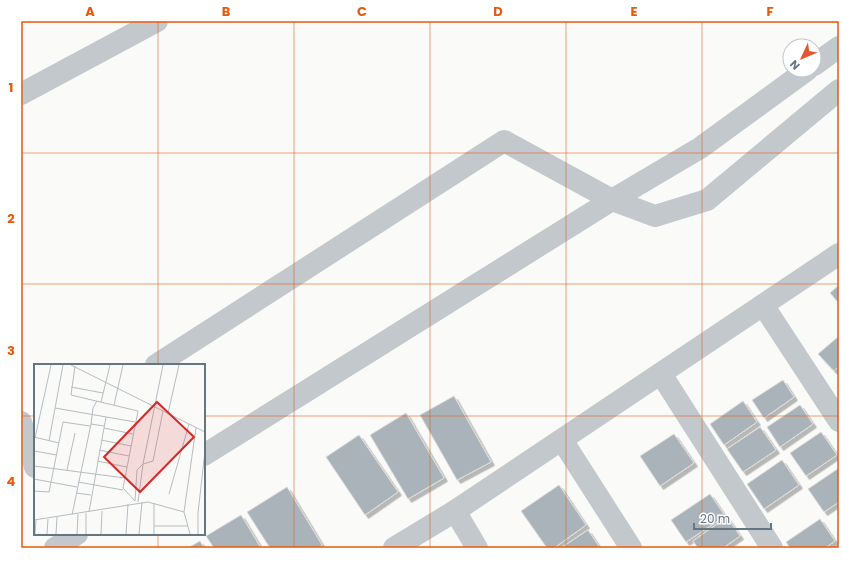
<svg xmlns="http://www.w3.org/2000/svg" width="860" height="569" viewBox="0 0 860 569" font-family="Poppins,sans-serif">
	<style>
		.building { fill: #aab3b9; stroke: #dcdcda; filter: url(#shadow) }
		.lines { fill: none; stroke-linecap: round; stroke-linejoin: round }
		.minor { stroke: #c3c8cc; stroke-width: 22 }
		.grid { fill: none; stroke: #e8590c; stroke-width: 1; stroke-opacity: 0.55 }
		.inset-road { fill: none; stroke: #b5bdc2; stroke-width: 1 }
		.view { fill: #d62828; fill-opacity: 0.15; stroke: #d62828; stroke-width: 2 }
		.inset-edge { fill: none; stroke: #657683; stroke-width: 2 }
		.neatline { fill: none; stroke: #e8590c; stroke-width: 1.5 }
		.grid-label { font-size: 13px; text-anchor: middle; font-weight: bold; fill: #e8590c }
	</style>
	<defs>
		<filter id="shadow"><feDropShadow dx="3.5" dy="3.5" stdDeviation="0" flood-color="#0004"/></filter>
	</defs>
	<rect width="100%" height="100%" fill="#fafaf8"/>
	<!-- building -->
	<g class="building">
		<polygon points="839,285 839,303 830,293"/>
		<polygon points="839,336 839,366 834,371 818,354"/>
		<polygon points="783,380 794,397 764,418 752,400"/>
		<polygon points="454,396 491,462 457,480 420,415"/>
		<polygon points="743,401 757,422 724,445 710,424"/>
		<polygon points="800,405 813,424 780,447 767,427"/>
		<polygon points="406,413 444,478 408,499 370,435"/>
		<polygon points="760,427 776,450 743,472 727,449"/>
		<polygon points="821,432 837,455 806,476 790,453"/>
		<polygon points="674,434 694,463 660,486 640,456"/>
		<polygon points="359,435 398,492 365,515 326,457"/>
		<polygon points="782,460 799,485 764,509 747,484"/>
		<polygon points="839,468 839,502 824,512 808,489"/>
		<polygon points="559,485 586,525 554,548 547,548 521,511"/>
		<polygon points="287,487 322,545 318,548 270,548 247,512"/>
		<polygon points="710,494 725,516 686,542 671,520"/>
		<polygon points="241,515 261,548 214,548 206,536"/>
		<polygon points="727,517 740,536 723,548 698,548 693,541"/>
		<polygon points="820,519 835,541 825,548 790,548 786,542"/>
		<polygon points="588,530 600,548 561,548"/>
		<polygon points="200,541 204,548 188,548"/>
	</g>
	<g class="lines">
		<!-- minor -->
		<g class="minor">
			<polyline points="814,65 839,47"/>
			<polyline points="21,94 157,21"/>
			<polyline points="763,305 839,421"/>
			<polyline points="156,365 504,141 612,200 700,148 807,70"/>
			<polyline points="661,374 772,548"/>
			<polyline points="21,422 35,467"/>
			<polyline points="562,440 631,548"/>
			<polyline points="204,455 612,200 655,216 707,200 839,90"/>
			<polyline points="455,511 477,548"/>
			<polyline points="55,548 77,534"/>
			<polyline points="394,548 455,511 839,254"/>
		</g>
	</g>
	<!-- grid -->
	<path class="grid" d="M158,21v344M294,21v527M430,21v527M566,21v527M702,21v527M21,153h818M21,284h818M21,416h14M204,416h635M158,534v14"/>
	<!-- overview -->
	<g transform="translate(34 364)">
		<rect width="171" height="171" fill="#fafaf8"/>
		<path class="inset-road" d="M37,1l134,67M41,2l-4,29 67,16 -15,77 12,13M37,23l32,6M67,38l9,-37M80,41l9,-40M21,44l80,14M134,49l11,-48M57,60l2,-16 4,-7M70,64l29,6M0,73l25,6M1,74l16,-73M67,76l30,6M15,77l14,-76M65,86l30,6M0,87l23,4M63,97l30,6M0,102l91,12M33,106l8,-37M0,115l43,8M44,118l45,8M0,127l15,1 14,-70 27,4M42,129l15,2M135,130l20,-70M101,137l2,-31 6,-6 20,-99M104,138l5,-38 10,-3 10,-50M55,148l17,-95M150,148l12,-84M38,151l19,-91 13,2M0,156l114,-18 36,10 6,22M120,162h34M1,170l1,-14M13,170l1,-15M22,170l1,-17M43,170l1,-20M52,170v-21M67,170l1,-23M92,170l2,-30M105,170l3,-32M120,170v-31M164,170v-21l7,-62"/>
		<path class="view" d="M123,38l37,35 -54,55 -36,-35z"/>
		<rect width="171" height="171" class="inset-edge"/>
	</g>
	<!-- border -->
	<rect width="860" height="569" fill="none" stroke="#ffffff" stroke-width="44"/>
	<!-- north arrow -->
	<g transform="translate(802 58) rotate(226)"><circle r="19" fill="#ffffff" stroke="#c1c8cd"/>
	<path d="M0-3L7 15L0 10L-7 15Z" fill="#e4572e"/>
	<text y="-6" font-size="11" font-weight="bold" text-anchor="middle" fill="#657683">N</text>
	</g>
	<!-- scale -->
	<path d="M694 523v6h77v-6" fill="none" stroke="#657683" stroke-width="2"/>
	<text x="700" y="523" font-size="12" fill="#657683" stroke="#ffffff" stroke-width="3" paint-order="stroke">20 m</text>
	<rect x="22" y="22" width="816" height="525" class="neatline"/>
	<g class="grid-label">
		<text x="90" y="16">A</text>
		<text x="226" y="16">B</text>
		<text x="362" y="16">C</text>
		<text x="498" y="16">D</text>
		<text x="634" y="16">E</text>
		<text x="770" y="16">F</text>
		<text x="11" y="92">1</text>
		<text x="11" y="223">2</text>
		<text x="11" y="355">3</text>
		<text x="11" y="486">4</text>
	</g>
</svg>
